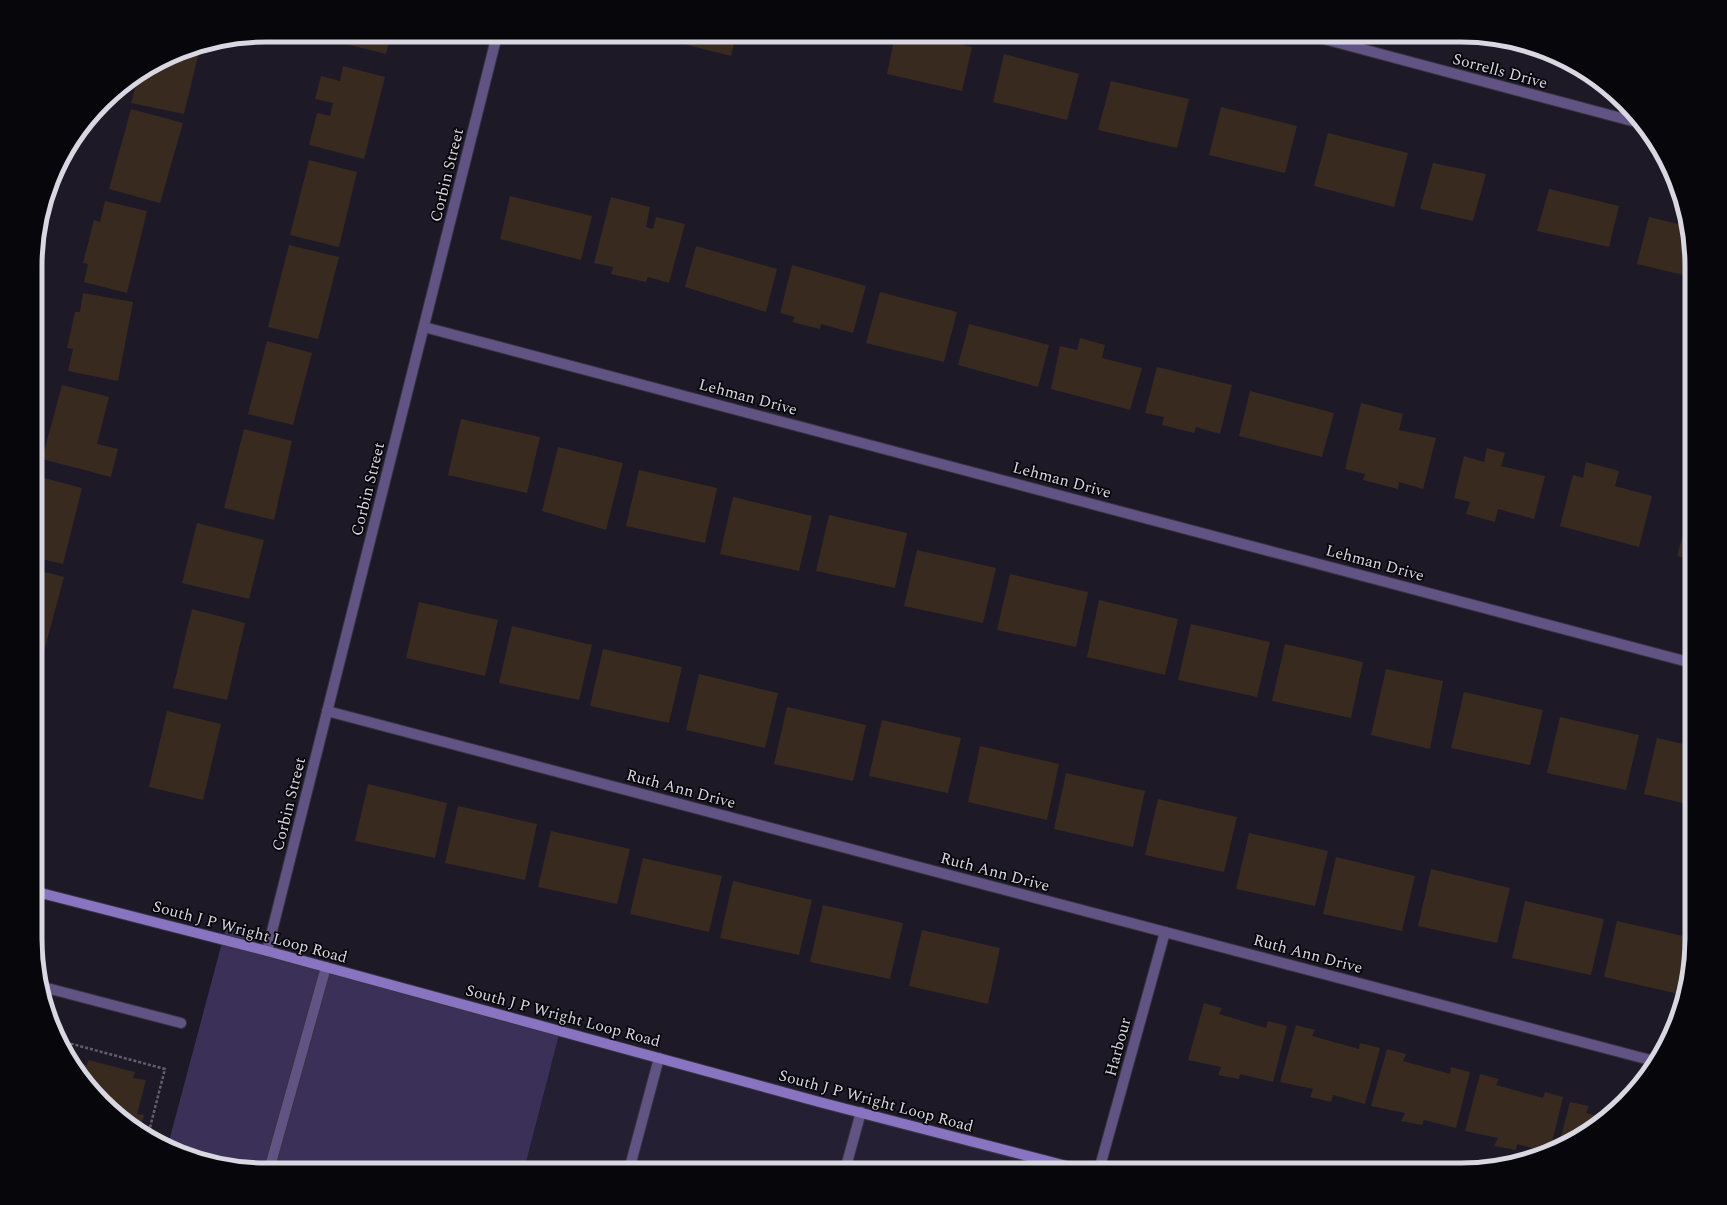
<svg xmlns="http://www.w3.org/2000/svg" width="1727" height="1205" viewBox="0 0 1727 1205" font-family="Spectral,serif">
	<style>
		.built { fill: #241f33 }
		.green { fill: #3b3058 }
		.building { fill: #392a20 }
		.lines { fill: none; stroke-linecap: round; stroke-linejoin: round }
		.lane-casing { stroke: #373441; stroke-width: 12 }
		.street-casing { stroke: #373441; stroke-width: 12 }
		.secondary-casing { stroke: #373441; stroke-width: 12 }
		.path { stroke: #625f6b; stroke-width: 2.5; stroke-dasharray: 3 2; stroke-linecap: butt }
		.lane { stroke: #615485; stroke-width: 10 }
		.street { stroke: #615485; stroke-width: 10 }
		.secondary { stroke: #8974c1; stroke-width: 10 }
		.labels { text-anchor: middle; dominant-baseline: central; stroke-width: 3.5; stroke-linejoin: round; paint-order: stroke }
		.street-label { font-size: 16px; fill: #d9d7e1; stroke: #07060b }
		.rim { fill: none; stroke: #d9d7e1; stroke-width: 5 }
	</style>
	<rect width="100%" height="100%" fill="#1d1927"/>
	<!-- built -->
	<polygon class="built" points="560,1031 1081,1170 524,1170"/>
	<!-- green -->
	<polygon class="green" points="228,920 267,951 560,1031 524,1170 251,1170 192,1158 168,1145"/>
	<!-- building -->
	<g class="building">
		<polygon points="326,35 391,35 386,54 325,39"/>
		<polygon points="665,35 736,35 731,56 664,39"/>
		<polygon points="895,35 942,35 941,39 972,47 962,91 887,74"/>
		<polygon points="200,48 184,114 131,103 138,78 178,53"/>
		<polygon points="1004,54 1079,74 1067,120 993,102"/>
		<polygon points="343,66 385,77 364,159 309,145 317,113 330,116 333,103 315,99 321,76 340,81"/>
		<polygon points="1111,81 1189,99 1177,148 1098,130"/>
		<polygon points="1221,107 1297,126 1285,173 1209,155"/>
		<polygon points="131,109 183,123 160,203 109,189"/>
		<polygon points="1328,133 1408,153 1394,207 1314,186"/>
		<polygon points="309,160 357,172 339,247 290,235"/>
		<polygon points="1433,163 1486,174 1473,221 1420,209"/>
		<polygon points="1549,189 1619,206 1609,247 1537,231"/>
		<polygon points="510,196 592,216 581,260 500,239"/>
		<polygon points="611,197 650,207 646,227 653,229 656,217 685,224 669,283 648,277 646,282 611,274 613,267 594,263"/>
		<polygon points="105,201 147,211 127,293 84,282 88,264 83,263 94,220 100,222"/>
		<polygon points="1649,217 1687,226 1692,251 1692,277 1637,264"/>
		<polygon points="289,245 339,257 318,339 268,327"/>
		<polygon points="696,246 777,269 766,312 685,287"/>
		<polygon points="792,265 866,286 853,333 821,324 820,329 792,322 795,317 780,313"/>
		<polygon points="880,292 957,312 944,362 866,343"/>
		<polygon points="83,293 133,302 118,381 68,371 73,349 67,348 75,312 80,312"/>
		<polygon points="969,324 1049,345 1038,387 958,365"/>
		<polygon points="1080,338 1105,345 1102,358 1142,368 1130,410 1051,389 1060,346 1077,350"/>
		<polygon points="267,341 312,353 293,425 248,414"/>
		<polygon points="1157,367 1232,385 1220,434 1196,427 1194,433 1162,425 1164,417 1145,413"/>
		<polygon points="62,385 109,397 97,444 118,449 111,477 42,459"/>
		<polygon points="1250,391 1334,413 1322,457 1239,436"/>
		<polygon points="1361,403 1403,414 1399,430 1436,438 1423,489 1399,482 1398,489 1363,480 1365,474 1345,469"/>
		<polygon points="461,419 540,437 527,493 448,475"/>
		<polygon points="244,429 292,441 274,520 224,508"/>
		<polygon points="558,447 623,463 606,530 542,511"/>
		<polygon points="1487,448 1505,453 1501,466 1545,476 1534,519 1498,509 1495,522 1466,514 1470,502 1454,498 1464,456 1484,462"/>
		<polygon points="1586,462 1619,471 1615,486 1652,496 1639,547 1560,526 1573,475 1583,478"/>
		<polygon points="639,470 717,488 705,543 626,526"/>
		<polygon points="37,476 82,488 63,564 37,558"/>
		<polygon points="733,497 812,516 799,571 720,554"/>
		<polygon points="1692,503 1692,560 1677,556"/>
		<polygon points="829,515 907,533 895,588 816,571"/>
		<polygon points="197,523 264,540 249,599 182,583"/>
		<polygon points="917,550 996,568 983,623 904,606"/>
		<polygon points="37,570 64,577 43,655 37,654"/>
		<polygon points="1010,574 1088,592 1076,647 997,630"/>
		<polygon points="1099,600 1178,619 1165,675 1087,657"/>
		<polygon points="419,602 498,620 485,676 406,658"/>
		<polygon points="192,609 245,623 227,700 173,688"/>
		<polygon points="1191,624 1270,642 1257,697 1178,680"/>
		<polygon points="512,626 592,645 579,700 499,683"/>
		<polygon points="1285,644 1363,662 1351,718 1272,701"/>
		<polygon points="603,649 682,667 669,723 590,706"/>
		<polygon points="1386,669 1443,681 1430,749 1371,735"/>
		<polygon points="699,674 778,693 765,748 686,730"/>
		<polygon points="1464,692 1543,710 1530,765 1451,748"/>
		<polygon points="787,707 866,725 853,781 774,764"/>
		<polygon points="167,711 221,724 203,800 149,787"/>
		<polygon points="1560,717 1639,735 1626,790 1547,773"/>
		<polygon points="882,720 961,738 948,793 869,776"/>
		<polygon points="1657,738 1692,746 1692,805 1644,794"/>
		<polygon points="980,746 1059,764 1047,820 968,802"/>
		<polygon points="1066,773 1145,791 1133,847 1054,829"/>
		<polygon points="368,784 447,803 435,858 355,841"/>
		<polygon points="1158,799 1237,817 1224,872 1145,855"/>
		<polygon points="458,806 537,824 525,880 445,863"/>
		<polygon points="551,831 630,849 617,904 538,887"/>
		<polygon points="1249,833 1328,851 1315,906 1236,889"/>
		<polygon points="1336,857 1415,876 1402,931 1323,914"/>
		<polygon points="643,858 722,876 709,932 630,914"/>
		<polygon points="1431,869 1510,888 1497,943 1418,926"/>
		<polygon points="733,881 812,900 799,955 720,938"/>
		<polygon points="1525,901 1604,919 1591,975 1512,958"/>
		<polygon points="823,905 903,923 890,979 810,962"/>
		<polygon points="1617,921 1692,938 1692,954 1683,995 1604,977"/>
		<polygon points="922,930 1000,948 988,1004 909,986"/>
		<polygon points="1204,1003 1222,1008 1219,1014 1266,1028 1268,1021 1287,1026 1273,1082 1240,1074 1239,1079 1218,1075 1221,1067 1188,1060"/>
		<polygon points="1296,1025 1315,1030 1312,1036 1359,1049 1360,1043 1380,1048 1365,1104 1333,1095 1331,1102 1310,1097 1313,1089 1280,1082"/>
		<polygon points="1387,1049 1406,1054 1403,1061 1450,1074 1451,1067 1470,1072 1456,1128 1424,1120 1422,1125 1401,1121 1405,1113 1371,1106"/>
		<polygon points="88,1060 135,1072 133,1078 146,1080 137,1114 144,1115 140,1130 126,1122 75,1065 76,1062 87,1065"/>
		<polygon points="1480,1074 1499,1079 1496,1085 1543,1098 1545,1092 1563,1097 1550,1151 1547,1152 1517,1144 1516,1150 1494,1146 1498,1138 1465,1131"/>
		<polygon points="1570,1102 1589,1106 1586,1113 1605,1118 1558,1148"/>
	</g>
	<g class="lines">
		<!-- lane casing -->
		<g class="lane-casing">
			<g id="lane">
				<polyline points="43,987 181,1023"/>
				<polyline points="269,1170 326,967"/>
				<polyline points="629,1170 659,1058"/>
				<polyline points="845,1170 861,1112"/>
			</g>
		</g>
		<!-- street casing -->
		<g class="street-casing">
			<g id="street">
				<polyline points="1309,35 1636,122"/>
				<polyline points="424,327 1692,663"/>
				<polyline points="327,711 1654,1061"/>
				<polyline points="267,951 497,35"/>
				<polyline points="1099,1170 1165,932"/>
			</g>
		</g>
		<!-- secondary casing -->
		<g class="secondary-casing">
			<polyline id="secondary" points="37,892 267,951 823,1103 1082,1170"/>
		</g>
		<!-- path -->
		<g class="path">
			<polyline points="61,1041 165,1069 148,1135"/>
			<polyline points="63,1045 64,1042"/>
		</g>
		<!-- lane -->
		<use href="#lane" class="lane"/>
		<!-- street -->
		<use href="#street" class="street"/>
		<!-- secondary -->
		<use href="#secondary" class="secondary"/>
	</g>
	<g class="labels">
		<!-- street labels -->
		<g class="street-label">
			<text transform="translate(1500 71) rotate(15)">Sorrells Drive</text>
			<text transform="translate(447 175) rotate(-76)">Corbin Street</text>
			<text transform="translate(748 397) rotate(15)">Lehman Drive</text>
			<text transform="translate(1062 480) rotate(15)">Lehman Drive</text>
			<text transform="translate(368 489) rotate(-76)">Corbin Street</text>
			<text transform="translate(1375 563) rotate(15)">Lehman Drive</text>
			<text transform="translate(681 789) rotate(15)">Ruth Ann Drive</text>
			<text transform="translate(289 804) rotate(-76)">Corbin Street</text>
			<text transform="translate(995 872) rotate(15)">Ruth Ann Drive</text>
			<text transform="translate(250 932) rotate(15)">South J P Wright Loop Road</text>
			<text transform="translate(1308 954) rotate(15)">Ruth Ann Drive</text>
			<text transform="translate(563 1016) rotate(15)">South J P Wright Loop Road</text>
			<text transform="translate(1118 1047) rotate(-75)">Harbour</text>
			<text transform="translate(876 1101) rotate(15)">South J P Wright Loop Road</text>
		</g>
	</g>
	<!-- crop -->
	<path d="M0 0H1727V1205H0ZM266 42H1461A224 224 0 0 1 1685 266V939A224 224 0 0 1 1461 1163H266A224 224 0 0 1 42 939V266A224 224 0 0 1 266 42Z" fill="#07060b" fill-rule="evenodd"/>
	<path class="rim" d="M266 42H1461A224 224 0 0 1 1685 266V939A224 224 0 0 1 1461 1163H266A224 224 0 0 1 42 939V266A224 224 0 0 1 266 42Z"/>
</svg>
